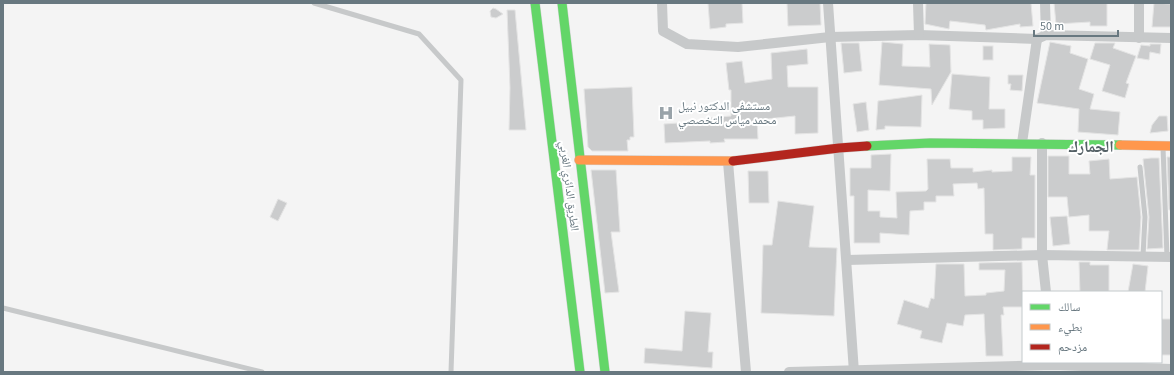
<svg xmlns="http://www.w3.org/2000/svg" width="1174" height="375" viewBox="0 0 1174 375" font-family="'Source Sans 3','Noto Naskh Arabic',sans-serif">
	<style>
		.building { fill: #cbcccd; stroke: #e4e4e4 }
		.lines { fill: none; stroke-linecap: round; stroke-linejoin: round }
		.fast-casing { stroke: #d0d1d1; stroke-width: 10 }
		.slow-casing { stroke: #d0d1d1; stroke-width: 10 }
		.jam-casing { stroke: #d0d1d1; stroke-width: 10 }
		.lane { stroke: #c7c9ca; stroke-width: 5 }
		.street { stroke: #c7c9ca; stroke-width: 10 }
		.fast { stroke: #63d668; stroke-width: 9 }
		.slow { stroke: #ff974d; stroke-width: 9 }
		.jam { stroke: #b3261e; stroke-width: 9 }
		.labels { text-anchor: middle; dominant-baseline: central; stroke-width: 4; stroke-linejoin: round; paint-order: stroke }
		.poi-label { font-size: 12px; fill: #687880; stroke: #fff; text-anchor: start }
		.street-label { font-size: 12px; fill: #687880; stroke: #fff }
		.district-label { font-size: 16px; font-weight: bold; fill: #556166; stroke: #fff }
	</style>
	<rect width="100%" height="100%" fill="#f4f4f4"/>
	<!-- building -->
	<g class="building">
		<polygon points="708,3 742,3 743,23 726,24 726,27 710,29"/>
		<polygon points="787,3 820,3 821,25 788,26"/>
		<polygon points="926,3 1031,3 1033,26 1020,27 1020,24 986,30 985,25 950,21 949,29 925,24"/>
		<polygon points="1054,3 1107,3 1107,26 1090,26 1090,22 1056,24"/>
		<polygon points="1154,3 1171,4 1171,27 1152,27"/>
		<polygon points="493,8 496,9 503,14 496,18 491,17 490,11"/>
		<polygon points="507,10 515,10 526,130 509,130 510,88"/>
		<polygon points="882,42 903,44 902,66 930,67 929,44 950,45 951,72 932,105 931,89 879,85"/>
		<polygon points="1050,42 1071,46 1070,53 1088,59 1079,89 1094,94 1090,109 1120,112 1118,135 1078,132 1079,109 1037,103"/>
		<polygon points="841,43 859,43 862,71 844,73"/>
		<polygon points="1095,43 1115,43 1113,48 1136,56 1126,83 1129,84 1125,98 1102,91 1110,65 1090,59"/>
		<polygon points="1150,44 1161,44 1160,54 1150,52 1149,60 1137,58 1141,45 1150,46"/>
		<rect x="983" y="46" width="10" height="14"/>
		<polygon points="807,49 808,64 787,66 788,87 818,87 818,133 795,134 795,116 757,120 758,139 724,139 725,142 710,143 710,141 665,143 664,124 708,121 708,118 731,116 731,90 729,90 726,63 742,61 745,83 772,79 771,53"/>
		<polygon points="952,74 990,77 989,109 1005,109 1005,128 983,129 983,120 972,120 972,111 949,109"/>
		<polygon points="1008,75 1023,75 1022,91 1010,90 1011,84 1008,84"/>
		<polygon points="632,87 634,137 630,137 630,140 627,140 628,151 592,151 588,147 584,89"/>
		<polygon points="922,95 921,127 885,126 885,129 876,130 878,101"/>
		<polygon points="866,102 869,130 857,132 853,104"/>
		<polygon points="1159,116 1167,116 1168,131 1150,133 1152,125"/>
		<polygon points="891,154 890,191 868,190 868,211 880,211 880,217 897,218 896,192 926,191 928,189 927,159 950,159 951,168 973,168 973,172 992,170 992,172 1012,171 1012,157 1031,157 1030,175 1035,175 1035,238 1022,238 1022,249 993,250 993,234 985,234 984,188 978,189 977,183 953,184 954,196 936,196 936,202 924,202 924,210 910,211 909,235 880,233 880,243 854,243 854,196 850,196 850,168 871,168 871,155"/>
		<polygon points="1048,156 1069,156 1069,174 1090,174 1089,161 1109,159 1110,179 1137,177 1141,217 1139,250 1107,250 1109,231 1089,231 1089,215 1069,217 1067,197 1048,197"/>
		<polygon points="1167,157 1171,157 1171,210 1169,210"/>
		<polygon points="1151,158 1159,158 1163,248 1147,249 1149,217 1143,159"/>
		<polygon points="591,170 616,170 620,232 611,232 619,292 605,293"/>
		<polygon points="748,171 768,171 769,203 749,203"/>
		<polygon points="278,199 287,203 278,221 270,217"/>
		<polygon points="778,201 814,206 809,247 837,248 834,316 761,313 763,245 772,245"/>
		<polygon points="1067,216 1070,244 1053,246 1050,217"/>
		<polygon points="1022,262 1023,307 1003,307 1004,315 1001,315 1003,356 986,356 984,314 965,315 963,326 947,323 942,343 920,338 922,331 897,324 904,300 928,308 931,298 934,299 936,264 964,264 965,296 986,295 986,293 1004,291 1005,270 979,270 979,263"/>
		<polygon points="1079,262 1090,262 1090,265 1109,265 1109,292 1080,292"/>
		<polygon points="1133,264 1148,266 1145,292 1128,292"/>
		<polygon points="685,311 711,313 708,352 713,352 712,368 644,363 645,348 682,351"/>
		<rect x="1161" y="319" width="10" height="36"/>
	</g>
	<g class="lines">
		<!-- fast casing -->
		<g class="fast-casing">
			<g id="fast">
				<polyline points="535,3 580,372"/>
				<polyline points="562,3 605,372"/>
				<polyline points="867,146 930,143 1120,145"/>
			</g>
		</g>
		<!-- slow casing -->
		<g class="slow-casing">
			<g id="slow">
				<polyline points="1120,145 1171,146"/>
				<polyline points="579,160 733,161"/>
			</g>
		</g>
		<!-- jam casing -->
		<g class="jam-casing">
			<polyline id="jam" points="733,161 839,148 867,146"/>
		</g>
		<!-- lane -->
		<g class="lane">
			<polyline points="314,3 419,34 461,80 451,372"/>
			<polyline points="1163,147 1167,257"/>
			<polyline points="1140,167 1145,217 1143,256"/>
			<polyline points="3,308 262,372"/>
		</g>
		<!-- street -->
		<g class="street">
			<polyline points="662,3 663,31 687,44 738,47 830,37 919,35 1037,39 1046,35 1171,38"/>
			<polyline points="828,3 854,372"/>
			<polyline points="918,3 919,35"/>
			<polyline points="1045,3 1046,35"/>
			<polyline points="1139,38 1139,3"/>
			<polyline points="1022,143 1037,39"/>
			<polyline points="1042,143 1042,255 1046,292"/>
			<polyline points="728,162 746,372"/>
			<polyline points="847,260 1042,255 1171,257"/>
			<polyline points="789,372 1053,365 1171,369"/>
		</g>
		<!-- fast -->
		<use href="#fast" class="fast"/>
		<!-- slow -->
		<use href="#slow" class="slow"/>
		<!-- jam -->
		<use href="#jam" class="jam"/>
	</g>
	<!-- icons -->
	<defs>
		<g id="hospital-bare" transform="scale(1.2)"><path d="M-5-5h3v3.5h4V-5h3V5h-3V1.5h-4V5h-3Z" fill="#99a3a9" stroke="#fff" stroke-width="2.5" paint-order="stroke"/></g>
	</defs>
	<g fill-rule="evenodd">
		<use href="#hospital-bare" x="666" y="113"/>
	</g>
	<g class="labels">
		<!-- poi labels -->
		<g class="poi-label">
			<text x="678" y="106">مستشفى الدكتور نبيل<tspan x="678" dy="14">محمد مياس التخصصي</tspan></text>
		</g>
		<!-- street labels -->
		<g class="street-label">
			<text transform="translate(569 186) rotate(83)">الطريق الدائري الغربي</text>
		</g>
		<!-- district labels -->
		<g class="district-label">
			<text x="1091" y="147">الجمارك</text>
		</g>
	</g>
	<!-- border -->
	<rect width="1174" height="375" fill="none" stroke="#687880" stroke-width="8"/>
	<!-- legend -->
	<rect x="1022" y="291" width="140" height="72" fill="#ffffff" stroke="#c3c9cc"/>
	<rect x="1030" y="304" width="20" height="6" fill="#63d668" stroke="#c3c9cc"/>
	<text x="1058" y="311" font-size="12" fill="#687880">سالك</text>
	<rect x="1030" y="324" width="20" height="6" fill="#ff974d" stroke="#c3c9cc"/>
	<text x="1058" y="331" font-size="12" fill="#687880">بطيء</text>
	<rect x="1030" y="344" width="20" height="6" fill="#b3261e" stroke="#c3c9cc"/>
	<text x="1058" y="351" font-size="12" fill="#687880">مزدحم</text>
	<!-- scale -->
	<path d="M1034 30v6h84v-6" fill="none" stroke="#687880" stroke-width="2"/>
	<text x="1040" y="30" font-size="12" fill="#687880" stroke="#ffffff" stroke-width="3" paint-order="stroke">50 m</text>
</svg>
